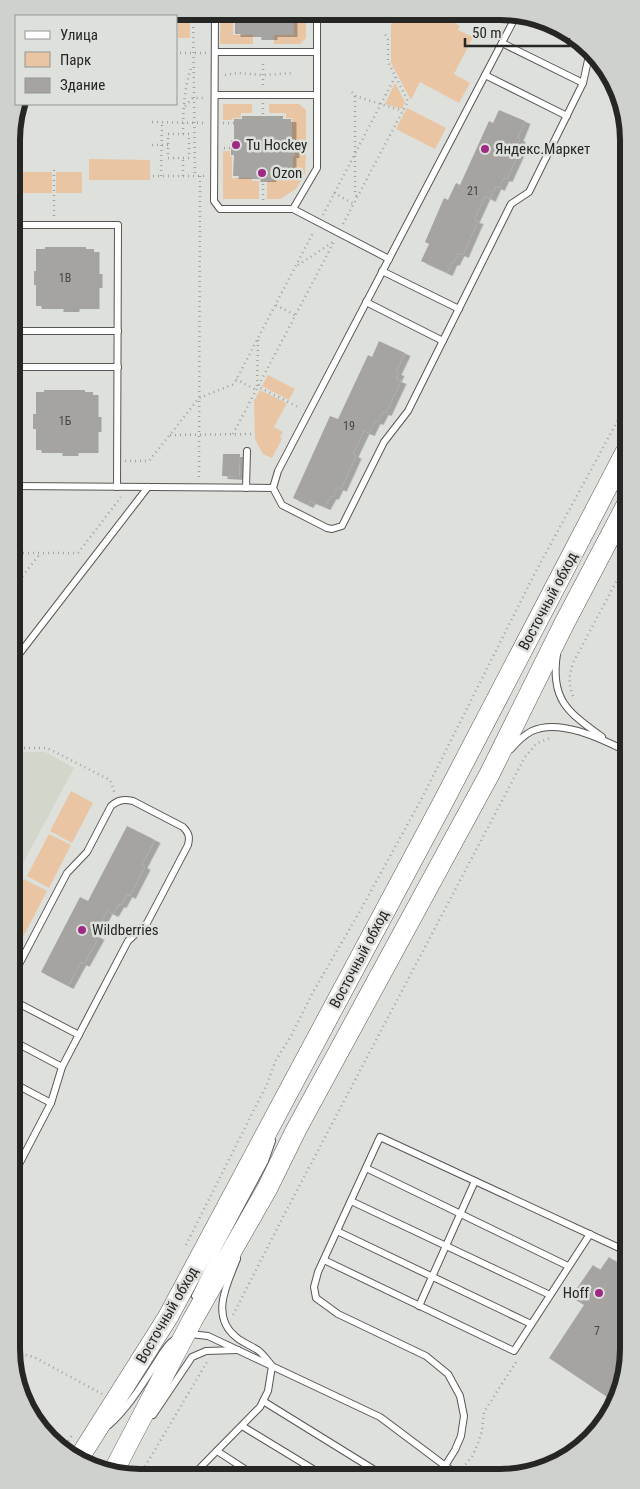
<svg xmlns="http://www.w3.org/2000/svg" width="640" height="1489" viewBox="0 0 640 1489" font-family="'Roboto Condensed',sans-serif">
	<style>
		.built { fill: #d2d6cb }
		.green { fill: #e9c5a3 }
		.building { fill: #a5a4a0; filter: url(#shadow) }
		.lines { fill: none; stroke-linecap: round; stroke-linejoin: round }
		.service-casing { stroke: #575855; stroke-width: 8 }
		.primary-casing { stroke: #575855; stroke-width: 21 }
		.path { stroke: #a1a3a0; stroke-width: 2.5; stroke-dasharray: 1 4; stroke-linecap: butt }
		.service { stroke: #fff; stroke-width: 6 }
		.primary { stroke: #fff; stroke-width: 20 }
		.poi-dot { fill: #9e2a86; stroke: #dee0dc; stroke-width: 2 }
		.labels { text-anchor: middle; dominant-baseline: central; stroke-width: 5; stroke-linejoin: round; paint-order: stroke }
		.number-label { font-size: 12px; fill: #464644 }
		.poi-label { font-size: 15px; fill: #262725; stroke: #dee0dc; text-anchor: start }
		.street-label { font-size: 15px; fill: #262725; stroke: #dee0dc }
		.rim { fill: none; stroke: #262725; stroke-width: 6 }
	</style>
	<defs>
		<filter id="shadow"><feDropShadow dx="5.5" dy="3" stdDeviation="0" flood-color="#0004"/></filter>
	</defs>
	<rect width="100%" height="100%" fill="#dee0dc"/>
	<!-- built -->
	<polygon class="built" points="14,752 45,752 74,768 14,880"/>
	<!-- green -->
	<g class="green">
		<rect x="178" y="12" width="12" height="26"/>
		<polygon points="221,12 231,12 231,14 233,14 233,35 253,35 253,44 220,44"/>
		<polygon points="297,12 306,12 306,38 300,44 274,44 274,35 294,35 294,14 297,14"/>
		<polygon points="397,13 436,13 460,26 458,30 473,37 454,74 470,83 459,103 420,82 411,100 391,63 391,24"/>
		<polygon points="395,83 405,102 402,109 385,104"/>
		<polygon points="223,104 252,104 252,113 241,113 241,118 233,118 232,120 223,120"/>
		<polygon points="269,104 299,104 306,110 306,140 292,140 292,118 286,118 286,113 269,113"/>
		<polygon points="407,108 446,128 435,149 396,129"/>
		<polygon points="223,151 230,151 230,156 232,156 232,178 252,178 252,181 259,181 259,199 223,199"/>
		<polygon points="295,152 306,153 305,173 296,189 280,199 267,199 267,181 272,181 273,178 293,178 293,156 295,156"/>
		<polygon points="89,159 150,160 150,180 89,180"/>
		<rect x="13" y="172" width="39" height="21"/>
		<rect x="56" y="172" width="26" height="21"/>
		<polygon points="268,375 295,389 289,400 262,386"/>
		<polygon points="260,390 287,403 274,427 283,432 280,437 282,439 272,458 263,454 255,439 254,401"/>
		<polygon points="71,791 93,803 72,843 50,831"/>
		<polygon points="49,834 71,845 49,888 27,876"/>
		<polygon points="24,879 47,891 24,935 14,938 14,898"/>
	</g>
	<!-- building -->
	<g class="building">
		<polygon points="235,12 292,12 292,34 272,34 272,37 256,37 256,34 235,34"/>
		<polygon points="499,110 525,121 518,138 520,139 518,145 522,146 507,179 504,178 499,188 496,186 490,199 485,196 474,220 478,221 463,255 459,253 454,263 452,262 447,273 421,261 429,244 425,242 444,198 448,200 456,183 460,185 489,121 493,123"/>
		<polygon points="242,116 283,116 283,119 291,119 291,140 294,140 294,155 291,155 291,176 271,176 271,179 255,179 255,176 233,176 234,155 231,155 231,140 234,140 234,119 242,119"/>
		<polygon points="45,247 86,247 86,249 94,249 94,271 97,271 97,285 94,285 94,306 74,306 74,309 58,309 58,306 36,306 36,285 34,285 34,271 36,271 36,249 45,249"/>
		<polygon points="379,341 405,353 396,372 399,373 396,379 401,381 386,413 383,412 378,422 375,421 369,433 364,431 353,454 356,456 341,489 338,487 333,497 331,496 325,507 310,501 308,505 293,498 330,416 338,419 368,355 372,357"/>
		<polygon points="44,390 85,390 85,392 93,392 93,414 96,414 96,429 93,429 93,450 73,450 73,453 57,453 57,450 36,450 36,429 33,429 33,414 36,414 36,392 44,392"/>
		<polygon points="223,454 240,454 239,477 222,476"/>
		<polygon points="127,826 155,840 142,865 145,867 130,896 127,894 121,905 119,904 113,914 107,911 95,935 99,937 84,964 81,962 68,986 41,972 80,897 88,901"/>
		<polygon points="609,1257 628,1270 628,1358 619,1398 616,1403 549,1358 584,1305 571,1297 593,1265 600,1270"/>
	</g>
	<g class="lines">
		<!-- service casing -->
		<g class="service-casing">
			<g id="service">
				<polyline points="215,12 214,201 220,209 293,209 389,259"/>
				<polyline points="502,43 583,83"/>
				<polyline points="215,52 317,52"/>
				<polyline points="485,75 567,116"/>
				<polyline points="215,95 317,95"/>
				<polyline points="293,209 317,168 317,12"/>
				<polyline points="382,271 459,309"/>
				<polyline points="366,302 443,341"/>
				<polyline points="13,331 118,331"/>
				<polyline points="13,367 118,367"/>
				<polyline points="12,415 13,225 118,225 117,487"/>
				<polyline points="13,486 273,488 282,505 327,528 332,529 342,526 384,442 408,411 511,204 529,192 583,83 590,51"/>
				<polyline points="246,488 247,451"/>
				<polyline points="273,488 278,471 517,14"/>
				<path d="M557,654c-7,46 11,58 45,83"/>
				<polyline points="13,662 148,487"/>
				<path d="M511,749c5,-6 13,-14 21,-18 27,-13 70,8 94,20"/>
				<path d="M14,974l53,-101 20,-21 24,-46c7,-6 12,-7 22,-5l50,26c6,6 7,10 5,18l-41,78 -19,18 -66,126 -11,36 -36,69"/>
				<polyline points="14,1001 79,1035"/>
				<polyline points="15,1042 62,1067"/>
				<polyline points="15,1084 51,1103"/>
				<polyline points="366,1168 568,1266"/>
				<polyline points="351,1201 550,1295"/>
				<polyline points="337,1231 531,1324"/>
				<polyline points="324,1260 514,1351 590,1234"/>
				<polyline points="195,1296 220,1245 265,1161 272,1141"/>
				<polyline points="419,1306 475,1181"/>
				<polyline points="190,1334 208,1336 380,1417 456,1474"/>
				<polyline points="263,1401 381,1474"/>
				<polyline points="153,1415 192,1357 206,1351 238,1350"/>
				<path d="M109,1425c19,-17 32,-39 46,-60 5,-8 11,-20 19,-25"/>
				<polyline points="242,1426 321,1474"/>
				<polyline points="217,1451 254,1475"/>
				<polyline points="440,1474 455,1450 461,1436 464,1416 460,1396 448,1374 426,1356 338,1314 316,1298 314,1287 318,1272 380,1137 628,1252"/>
				<path d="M193,1475l67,-68 8,-16 4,-25c-4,-5 -8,-11 -13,-15 -7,-5 -16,-8 -23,-14 -26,-21 -9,-53 1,-78"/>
			</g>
		</g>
		<!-- primary casing -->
		<g class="primary-casing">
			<g id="primary">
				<polyline points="79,1458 168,1317 440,808 625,453"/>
				<polyline points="112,1474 193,1319 267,1189 296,1130 489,775 564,624 626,506"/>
			</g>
		</g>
		<!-- path -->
		<g class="path">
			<polyline points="193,12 195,176"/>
			<polyline points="180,53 206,53"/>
			<polyline points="225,75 237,73 263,75 293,73"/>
			<polyline points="263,85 263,60"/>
			<polyline points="352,92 355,96 355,195 358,197"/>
			<polyline points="355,96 403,111"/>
			<polyline points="263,103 263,116"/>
			<polyline points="185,106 193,98 206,98"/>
			<polyline points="152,122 205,123"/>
			<polyline points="223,123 234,123"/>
			<rect x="168" y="134" width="21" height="24"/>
			<path d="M183,134c0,-24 1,-46 9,-69"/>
			<polyline points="152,145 168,145"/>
			<polyline points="224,148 231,148"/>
			<polyline points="294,148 308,148"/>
			<polyline points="153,176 206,176"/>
			<polyline points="161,176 162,122"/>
			<polyline points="183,176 183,158"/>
			<polyline points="263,179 263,200"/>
			<polyline points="334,193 354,204"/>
			<polyline points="323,215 395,77"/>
			<polyline points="54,216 54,167"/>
			<polyline points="343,224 408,101 388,62 388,40 385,34"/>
			<polyline points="298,265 333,242"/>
			<polyline points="276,305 295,315"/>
			<polyline points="258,340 257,386 300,408"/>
			<polyline points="236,379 256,390"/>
			<polyline points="233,434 335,240"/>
			<polyline points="170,435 252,434"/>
			<polyline points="125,461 149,461 199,398 234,384 314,231"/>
			<polyline points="199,477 200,176"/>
			<polyline points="13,553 78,553 121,497"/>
			<polyline points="13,588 40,554"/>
			<path d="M573,696c-5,-13 -4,-21 0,-33l53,-100"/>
			<polyline points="14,748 47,748 110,780 115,794"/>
			<polyline points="186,1245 267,1084 276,1060 291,1036 313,992 360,911 422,798 535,573 625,407"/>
			<polyline points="233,1315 283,1217 525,757 537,743 550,738"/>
			<polyline points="16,1353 34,1357 102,1394"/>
			<polyline points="62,1449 73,1434"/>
			<polyline points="462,1468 472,1457 478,1443 482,1431 484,1412 518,1359"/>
			<polyline points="140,1475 207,1362"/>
		</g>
		<!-- service -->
		<use href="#service" class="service"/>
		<!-- primary -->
		<use href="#primary" class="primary"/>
	</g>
	<!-- markers -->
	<g class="poi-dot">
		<circle cx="236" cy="145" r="5"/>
		<circle cx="485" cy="149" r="5"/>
		<circle cx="262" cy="173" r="5"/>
		<circle cx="82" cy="930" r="5"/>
		<circle cx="599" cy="1293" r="5"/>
	</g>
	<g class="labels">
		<!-- number labels -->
		<g class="number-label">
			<text x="473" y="191">21</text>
			<text x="65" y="278">1В</text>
			<text x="65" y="421">1Б</text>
			<text x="349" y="426">19</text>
			<text x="597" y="1331">7</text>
		</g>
		<!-- poi labels -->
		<g class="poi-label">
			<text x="246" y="145">Tu Hockey</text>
			<text x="495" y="149">Яндекс.Маркет</text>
			<text x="272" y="173">Ozon</text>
			<text x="92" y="930">Wildberries</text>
			<text x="589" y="1293" text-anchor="end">Hoff</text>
		</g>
		<!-- street labels -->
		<g class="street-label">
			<text transform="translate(548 601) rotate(-62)">Восточный обход</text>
			<text transform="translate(359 959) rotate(-62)">Восточный обход</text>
			<text transform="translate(167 1315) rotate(-60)">Восточный обход</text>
		</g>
	</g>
	<!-- crop -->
	<path d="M0 0H640V1489H0ZM140 20H500A120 120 0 0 1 620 140V1349A120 120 0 0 1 500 1469H140A120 120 0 0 1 20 1349V140A120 120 0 0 1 140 20Z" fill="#cfd1cd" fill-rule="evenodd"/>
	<path class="rim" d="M140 20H500A120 120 0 0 1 620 140V1349A120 120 0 0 1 500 1469H140A120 120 0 0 1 20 1349V140A120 120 0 0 1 140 20Z"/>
	<!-- legend -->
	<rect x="15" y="15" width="162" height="90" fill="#dee0dc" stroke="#949693"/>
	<rect x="25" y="31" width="25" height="8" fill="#ffffff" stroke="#949693"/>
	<text x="60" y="40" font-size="15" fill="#262725">Улица</text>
	<rect x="25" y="52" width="25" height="15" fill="#e9c5a3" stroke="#949693"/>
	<text x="60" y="65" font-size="15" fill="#262725">Парк</text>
	<rect x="25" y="78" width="25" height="15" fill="#a5a4a0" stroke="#949693"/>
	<text x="60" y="90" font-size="15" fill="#262725">Здание</text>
	<!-- scale -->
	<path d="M465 38v8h104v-8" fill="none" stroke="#262725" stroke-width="2.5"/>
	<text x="472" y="38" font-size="15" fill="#262725" stroke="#dee0dc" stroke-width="4" paint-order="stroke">50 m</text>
</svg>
